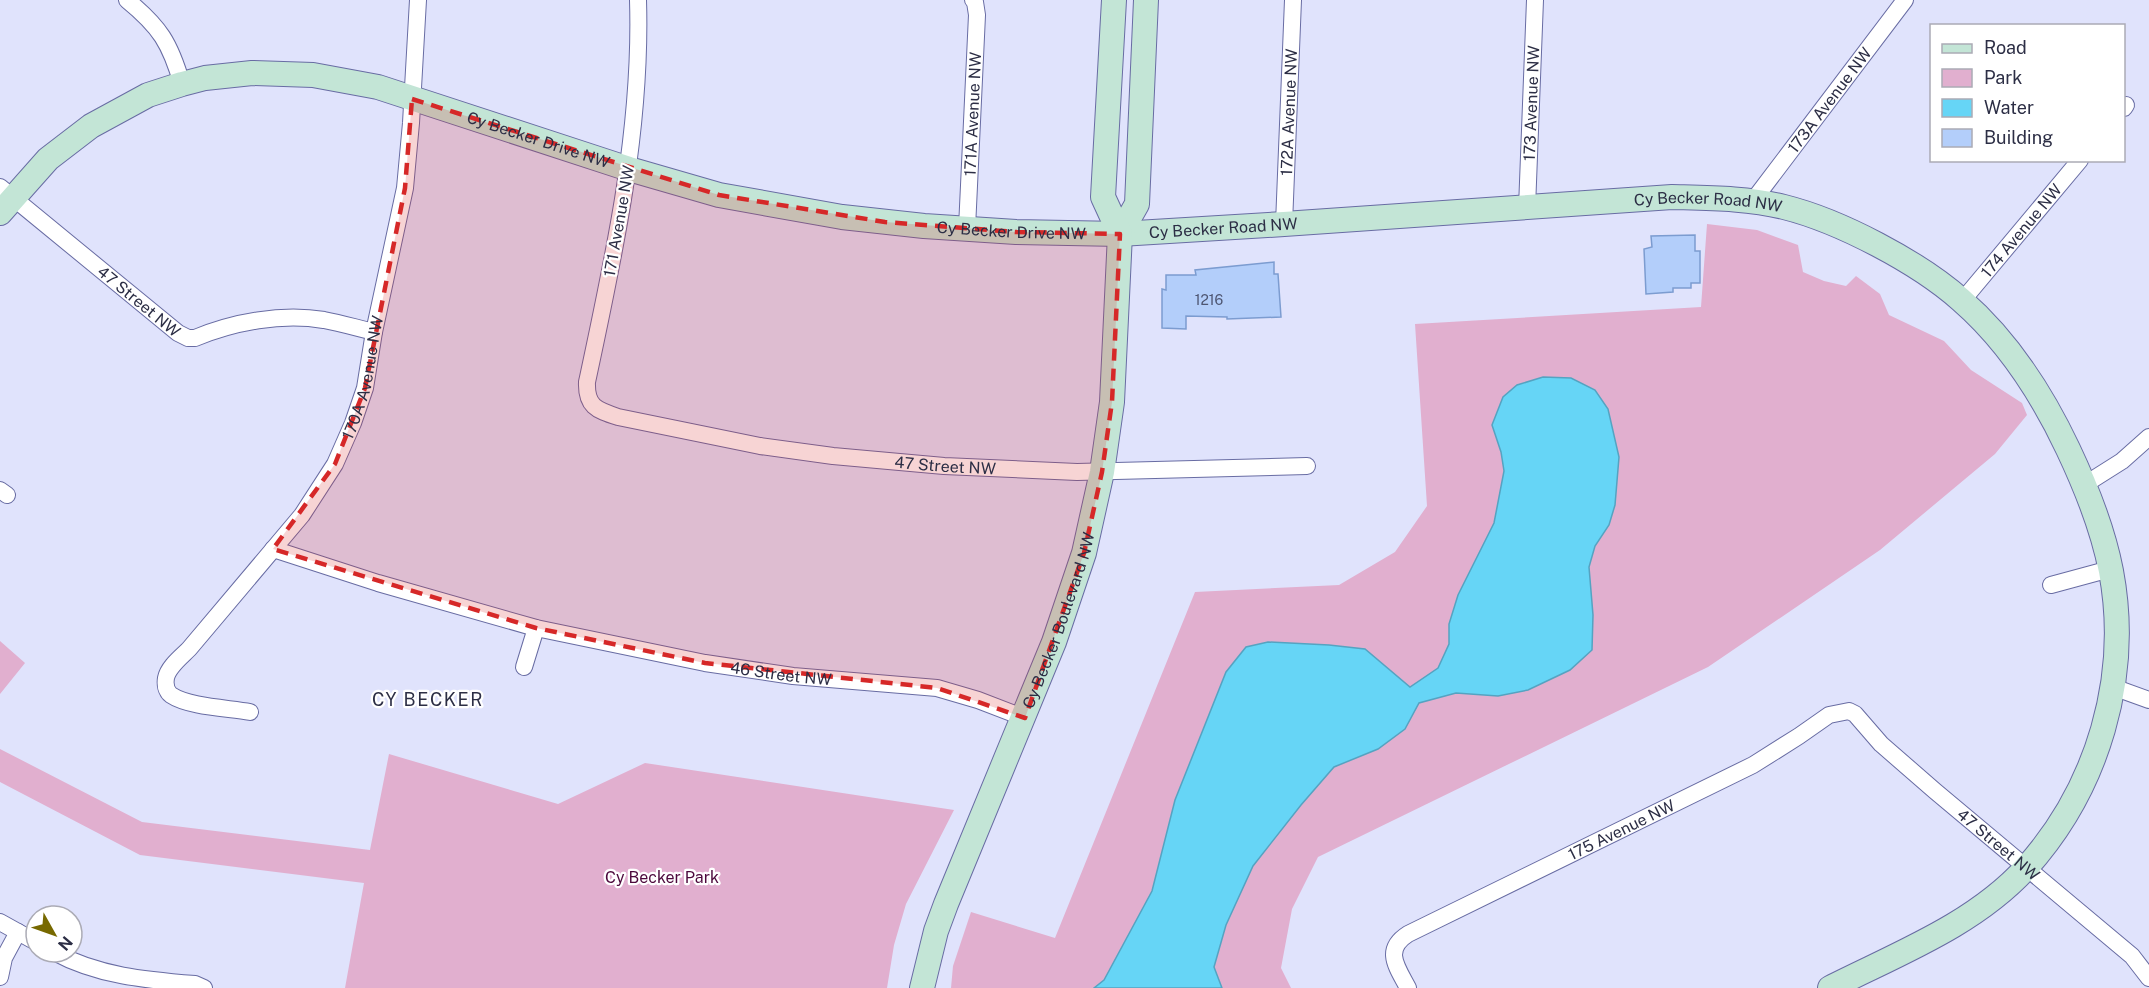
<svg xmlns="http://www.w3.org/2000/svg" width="2149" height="988" viewBox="0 0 2149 988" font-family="'Public Sans',sans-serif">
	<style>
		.green { fill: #e1afcf }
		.water { fill: #66d5f6; stroke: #55a3c1; stroke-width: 1.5 }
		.building { fill: #b3cefa; stroke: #7c9cd0; stroke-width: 1.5 }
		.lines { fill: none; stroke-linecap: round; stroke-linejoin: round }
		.street-casing { stroke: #686ca3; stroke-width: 18 }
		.secondary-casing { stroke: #686ca3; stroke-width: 26 }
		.street { stroke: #fff; stroke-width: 16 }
		.secondary { stroke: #c3e5d6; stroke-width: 24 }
		.marked { fill: #d62828; fill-opacity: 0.2; stroke: #d62828; stroke-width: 4.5; stroke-dasharray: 12 8; stroke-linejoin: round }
		.labels { text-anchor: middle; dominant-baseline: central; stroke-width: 4.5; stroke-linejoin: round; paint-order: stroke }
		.number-label { font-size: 14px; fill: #4e5672 }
		.street-label { font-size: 16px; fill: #2c2e45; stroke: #fff }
		.park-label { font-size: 16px; fill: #4c083c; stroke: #fff }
		.neighbourhood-label { font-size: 18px; letter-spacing: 1.5px; fill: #2c2e45; stroke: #fff }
	</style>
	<rect width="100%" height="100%" fill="#e0e3fc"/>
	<!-- green -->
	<g class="green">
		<polygon points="1707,224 1757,230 1798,245 1803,272 1824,281 1846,286 1856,276 1880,294 1889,315 1944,341 1971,370 2022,403 2027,415 1995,454 1880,550 1708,667 1318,857 1292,909 1281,968 1291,988 951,988 953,966 971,912 1055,938 1195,592 1339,585 1395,552 1427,506 1415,324 1701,307"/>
		<polygon points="0,641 25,663 0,694"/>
		<polygon points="0,749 142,822 370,850 389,754 558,804 645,763 954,810 906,904 894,945 887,988 345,988 364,883 140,855 0,782"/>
	</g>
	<!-- water -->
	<polygon class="water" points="1543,377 1571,378 1595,390 1608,409 1619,457 1615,505 1609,525 1595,546 1589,567 1593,615 1592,650 1570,670 1528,690 1498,696 1456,693 1419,703 1405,729 1378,749 1334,767 1301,805 1253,866 1226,925 1214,967 1222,988 1094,988 1104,980 1152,891 1175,800 1226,672 1246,647 1268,642 1329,645 1365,649 1410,687 1438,668 1449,644 1449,624 1458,595 1494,523 1504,471 1501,452 1492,425 1503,397 1517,385"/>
	<!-- building -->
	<g class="building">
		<polygon points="1695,235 1695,251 1700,251 1700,283 1691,283 1691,288 1673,288 1673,292 1646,294 1644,249 1652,247 1651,236"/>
		<polygon points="1274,262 1274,274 1278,274 1281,317 1227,319 1227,317 1186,316 1186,329 1162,328 1162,289 1166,290 1166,275 1196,275 1195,270"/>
	</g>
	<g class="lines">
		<!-- street casing -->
		<g class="street-casing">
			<g id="street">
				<path d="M127,0c33,27 43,43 55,84"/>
				<path id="s1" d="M638,0c4,129 -24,256 -51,382 -1,24 9,28 31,35l142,29 73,10 111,10 133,6 230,-6"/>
				<polyline points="2124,108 2126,105"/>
				<path id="s2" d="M0,187l178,146 10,5h7c39,-16 86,-25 129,-18 16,3 33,8 50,12"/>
				<path id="s3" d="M1752,202l153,-202"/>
				<path id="s4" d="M1527,208l8,-208"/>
				<path id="s5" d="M1284,224l9,-224"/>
				<path id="s6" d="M967,228l10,-213 -2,-13 -2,-2"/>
				<path id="s7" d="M1962,301l118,-141"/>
				<polyline points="2084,485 2122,461 2149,437"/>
				<polyline points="0,490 7,495"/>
				<path id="s8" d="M273,549l105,34 158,45 169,35 88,13 144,12 41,12 47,18"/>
				<polyline points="2051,585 2110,569"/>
				<polyline points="524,667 536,628"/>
				<polyline points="2113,687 2149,700"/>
				<path id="s9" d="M250,712c-22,-4 -61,-5 -79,-17 -5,-4 -6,-11 -5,-17 2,-11 15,-21 23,-29l113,-134 33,-51 18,-41 12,-35 9,-56 31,-144 6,-65 7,-123"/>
				<polyline points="0,922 36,942"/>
				<path d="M54,952c44,24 92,28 141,32l9,4"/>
				<polyline points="0,977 4,958 18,932"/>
				<path id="s10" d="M1408,988c-11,-21 -25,-38 0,-54l345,-169 46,-29 30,-21 20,-4 6,3 26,30 54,47 197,165 17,22"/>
			</g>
		</g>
		<!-- secondary casing -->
		<g class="secondary-casing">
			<g id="secondary">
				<path id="s11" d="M0,213l48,-54 43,-33 57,-31 34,-11 23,-6 47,-5 61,2 65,12 251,82 90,26 123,22 82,9 92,6 104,2 164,-10 388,-27c37,1 76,1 112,10 56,14 134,55 177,93 46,40 81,94 107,149 18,38 35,80 43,122 20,106 -13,217 -85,297 -52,57 -129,86 -196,120"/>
				<polyline points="1120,234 1137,204 1146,0"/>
				<path id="s12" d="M922,988l14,-57 10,-27 108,-262 30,-89 18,-81 10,-70 8,-168 -17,-37 11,-197"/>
			</g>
		</g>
		<!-- street -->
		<use href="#street" class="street"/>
		<!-- secondary -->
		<use href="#secondary" class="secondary"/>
	</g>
	<!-- marked area -->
	<path class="marked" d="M412,99l307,96 166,27 131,10 104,2 -8,168 -10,70 -18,81 -59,165 -88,-30 -232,-25 -169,-35 -263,-79 62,-85 30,-76 40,-200z"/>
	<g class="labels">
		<!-- number labels -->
		<g class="number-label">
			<text x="1209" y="300">1216</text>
		</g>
		<!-- street labels -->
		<g class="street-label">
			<text stroke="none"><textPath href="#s3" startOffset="128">173A Avenue NW</textPath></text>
			<text stroke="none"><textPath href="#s4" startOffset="105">173 Avenue NW</textPath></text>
			<text stroke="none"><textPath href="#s5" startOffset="112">172A Avenue NW</textPath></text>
			<text stroke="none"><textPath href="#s6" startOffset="114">171A Avenue NW</textPath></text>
			<text stroke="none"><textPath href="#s11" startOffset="594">Cy Becker Drive NW</textPath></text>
			<text stroke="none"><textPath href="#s11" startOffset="1776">Cy Becker Road NW</textPath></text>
			<text transform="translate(619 221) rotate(-80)">171 Avenue NW</text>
			<text stroke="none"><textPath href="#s11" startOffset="1290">Cy Becker Road NW</textPath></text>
			<text stroke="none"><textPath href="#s11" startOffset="1078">Cy Becker Drive NW</textPath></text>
			<text stroke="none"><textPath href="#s7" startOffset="92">174 Avenue NW</textPath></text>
			<text stroke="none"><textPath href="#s2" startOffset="180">47 Street NW</textPath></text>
			<text stroke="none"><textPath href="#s9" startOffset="465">170A Avenue NW</textPath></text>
			<text stroke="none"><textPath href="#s1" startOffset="770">47 Street NW</textPath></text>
			<text stroke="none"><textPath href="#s12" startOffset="393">Cy Becker Boulevard NW</textPath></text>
			<text stroke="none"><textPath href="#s8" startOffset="524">46 Street NW</textPath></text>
			<text stroke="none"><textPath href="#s10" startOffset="300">175 Avenue NW</textPath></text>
			<text stroke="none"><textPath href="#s10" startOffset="759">47 Street NW</textPath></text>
		</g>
		<!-- park labels -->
		<g class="park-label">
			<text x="662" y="877">Cy Becker Park</text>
		</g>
		<!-- neighbourhood labels -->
		<g class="neighbourhood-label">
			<text x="428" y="699">CY BECKER</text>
		</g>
	</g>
	<!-- legend -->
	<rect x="1930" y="24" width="195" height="138" fill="#ffffff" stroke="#ababb5" stroke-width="1.5"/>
	<rect x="1942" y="44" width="30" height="9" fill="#c3e5d6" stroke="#ababb5" stroke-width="1.5"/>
	<text x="1984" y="54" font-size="18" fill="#2c2e45">Road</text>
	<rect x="1942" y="69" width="30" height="18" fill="#e1afcf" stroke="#ababb5" stroke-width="1.5"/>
	<text x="1984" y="84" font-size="18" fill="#2c2e45">Park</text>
	<rect x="1942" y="99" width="30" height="18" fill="#66d5f6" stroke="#ababb5" stroke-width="1.5"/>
	<text x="1984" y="114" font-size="18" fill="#2c2e45">Water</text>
	<rect x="1942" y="129" width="30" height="18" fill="#b3cefa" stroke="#ababb5" stroke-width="1.5"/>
	<text x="1984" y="144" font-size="18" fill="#2c2e45">Building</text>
	<!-- north arrow -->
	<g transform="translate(54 934) rotate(130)"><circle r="28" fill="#ffffff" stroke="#ababb5" stroke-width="1.5"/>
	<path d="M0-4.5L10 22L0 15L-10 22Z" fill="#776900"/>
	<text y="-9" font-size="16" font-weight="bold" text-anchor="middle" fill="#2c2e45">N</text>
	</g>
</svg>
